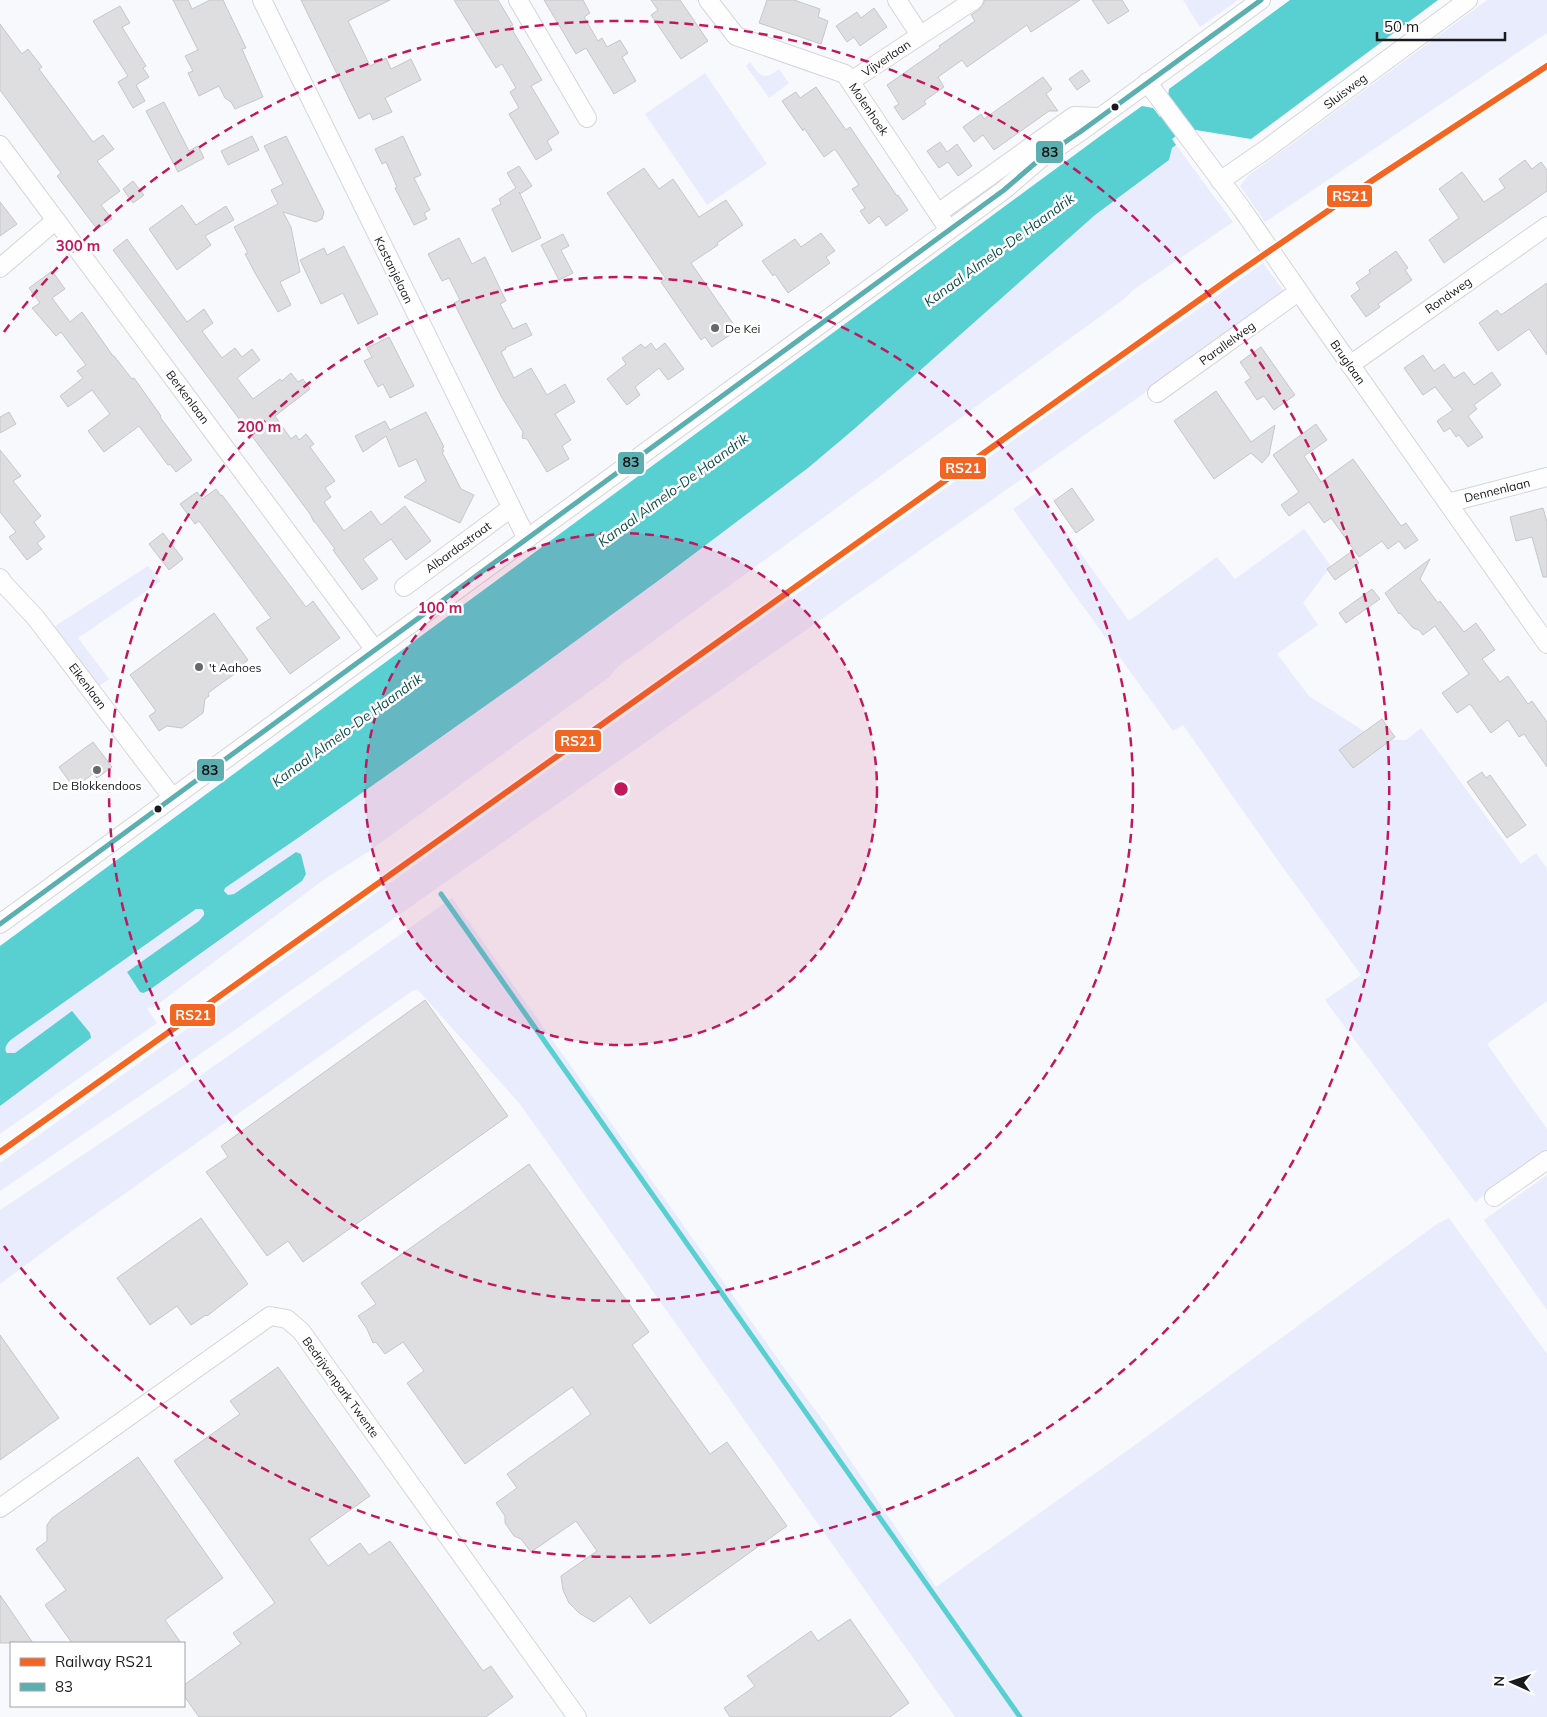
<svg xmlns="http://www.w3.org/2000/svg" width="1547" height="1717" viewBox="0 0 1547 1717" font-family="Mulish,sans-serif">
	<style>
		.green { fill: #e8ecfc }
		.water { fill: #58cfd1 }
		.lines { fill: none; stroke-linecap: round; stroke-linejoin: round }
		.stream { stroke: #58cfd1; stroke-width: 5 }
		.building { fill: #dedee1; stroke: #c7c7c9 }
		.minor-casing { stroke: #d6d6d9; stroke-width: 20 }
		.minor { stroke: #fefeff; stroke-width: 18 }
		.bus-1-casing { stroke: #fff; stroke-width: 9 }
		.bus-1 { stroke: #5cafb0; stroke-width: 5 }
		.rail-1-casing { stroke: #fff; stroke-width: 10 }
		.rail-1 { stroke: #f26522; stroke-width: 6 }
		.ring { fill: none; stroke: #c2185b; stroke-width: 2.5; stroke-dasharray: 9 6 }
		.bus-dot { fill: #191a1d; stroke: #fff; stroke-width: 2 }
		.poi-dot { fill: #67686b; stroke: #fff; stroke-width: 2 }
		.labels { text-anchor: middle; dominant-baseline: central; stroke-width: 5; stroke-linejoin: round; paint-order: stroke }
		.street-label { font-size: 12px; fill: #191a1d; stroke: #fff }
		.poi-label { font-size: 12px; fill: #191a1d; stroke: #fff; text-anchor: start }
		.water-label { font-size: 14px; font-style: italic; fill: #0e4e4e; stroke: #fff }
		.centre { fill: #c2185b; stroke: #fff; stroke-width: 2.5 }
		.ring-label { font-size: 15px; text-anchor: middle; font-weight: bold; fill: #c2185b; stroke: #fff; stroke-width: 5; stroke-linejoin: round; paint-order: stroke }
		.line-badge { stroke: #fff; stroke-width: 2 }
		.badge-label { font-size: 14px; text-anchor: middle; font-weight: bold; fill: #fff }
		.pale-badge-label { font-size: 14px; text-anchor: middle; font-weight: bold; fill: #111 }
	</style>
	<rect width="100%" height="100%" fill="#f8f9fc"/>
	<!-- green -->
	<g class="green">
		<polygon points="1183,0 1238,0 1200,27"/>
		<polygon points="1487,0 1547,0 1547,33 1265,222 1240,186 1248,176"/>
		<path d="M750,62c11,15 13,19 29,7l10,14 -20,15 -23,-32z"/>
		<polygon points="705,73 767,164 707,205 645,114"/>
		<polygon points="1176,145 1233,222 1133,290 1124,299 619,666 608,678 368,852 326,878 154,1007 147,1008 157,1023 0,1134 0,1106 91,1038 11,1054 5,1051 6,1046 12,1039 196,908 202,909 204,912 204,915 199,921 127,972 148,991 302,881 306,874 301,854 296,852 234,894 228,895 224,891 225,888 295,840 525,678 662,578 808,468 853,430 1095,215 1169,160 1172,148"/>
		<polygon points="1263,263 1286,294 163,1080 0,1191 0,1163 444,844"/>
		<polygon points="1037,492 1129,621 1217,557 1235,579 1304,529 1331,566 1303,603 1318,625 1277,654 1309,696 1378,740 1406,740 1421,728 1521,864 1536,853 1547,869 1547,1001 1487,1044 1547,1129 1547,1153 1480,1198 1476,1203 1325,1000 1361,975 1269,848 1183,725 1173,731 1013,509"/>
		<polygon points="148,566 161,581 78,638 109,679 96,688 52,628"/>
		<polygon points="452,898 787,1372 825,1423 936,1587 1142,1440 1437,1224 1449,1218 1547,1354 1547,1717 955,1717 520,1104 417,989 412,991 73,1230 0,1284 0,1210 180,1090"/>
		<polygon points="1547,1175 1547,1310 1484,1220"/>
	</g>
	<!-- water -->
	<path class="water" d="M1290,0h148l-187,139 -55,-9 -3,2 -4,-6 -17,13 4,6 -4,3 -3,12 -74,55 -242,215 -45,38 -146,110 -137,100 -230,162 -70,48 -1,3 4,4 6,-1 62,-42 5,2 5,20 -4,7 -154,110 -5,2 -3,-1 -13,-20 72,-51 5,-6v-3l-2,-3h-6l-184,130c-4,4 -9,8 -5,14h8l57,-42 18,22 1,5 -91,68v-160l1103,-812 39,-28 11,2 7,9 15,-10 -7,-10 1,-8z"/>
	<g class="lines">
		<!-- stream -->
		<polyline class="stream" points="441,894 1020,1717"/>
	</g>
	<!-- building -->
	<g class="building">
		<polygon points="173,0 188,0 192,9 210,0 223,0 246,48 242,49 263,97 235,109 231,102 225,98 219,86 199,96 188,73 193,71 185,56 198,50"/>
		<polygon points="301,0 390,0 348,21 370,66 386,58 391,69 411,59 421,80 385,98 392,112 373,120 370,113 359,119"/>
		<polygon points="454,0 498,0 513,25 510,26 542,80 531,86 559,133 547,141 552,150 536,160 509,114 519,108 510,92 516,88 502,64 496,68"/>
		<polygon points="544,0 583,0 590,13 584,17 598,41 602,38 607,47 620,40 628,53 622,57 636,81 614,94 586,48 576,54"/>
		<polygon points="651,0 680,0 708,41 681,59 651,15 658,10"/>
		<polygon points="767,0 794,0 820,9 818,17 828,21 821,44 759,23"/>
		<polygon points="985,0 1080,0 1031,32 1027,25 967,67 962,60 938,77 944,87 924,101 926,104 903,120 894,107 899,104 887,85 940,48 939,46 975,21 971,15 980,9"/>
		<polygon points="1092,0 1122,0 1129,11 1108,24"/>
		<polygon points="120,6 130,23 122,27 146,66 143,68 149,77 136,85 145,101 133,108 118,82 128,76 93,21"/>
		<polygon points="874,8 887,27 860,46 854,37 847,42 836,26 857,12 861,18"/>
		<polygon points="0,24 22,54 28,49 42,67 39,69 93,142 103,135 114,149 97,161 120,191 101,205 112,219 97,229 57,176 61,173 0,90"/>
		<polygon points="1082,70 1090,81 1077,90 1069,79"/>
		<polygon points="1043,77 1052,89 1046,94 1058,111 1049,111 994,150 983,135 974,142 963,127 981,114 984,119"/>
		<polygon points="816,87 846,130 850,127 897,196 898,195 908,210 886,226 879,216 869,224 860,211 865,208 852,189 859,185 835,149 824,157 804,128 803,131 782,101 796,92 800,98"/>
		<polygon points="164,102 189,151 198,146 204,158 178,172 146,111"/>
		<polygon points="252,136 259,150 228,165 221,151"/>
		<polygon points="286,136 324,212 322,219 316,222 283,212 291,227 300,272 280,282 291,305 278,312 255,273 245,254 248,253 234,227 278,204 271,190 283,184 264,146"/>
		<polygon points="403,136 421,175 414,178 430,210 424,213 427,219 414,225 395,188 397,187 386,162 382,164 375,149"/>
		<polygon points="940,142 947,152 957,144 972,166 958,176 948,162 939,168 927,151"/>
		<polygon points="1525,160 1532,169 1541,162 1547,170 1547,191 1444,263 1429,240 1459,218 1439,189 1462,172 1484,202 1505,188 1499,179"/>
		<polygon points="519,166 532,186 520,194 519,192 541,238 512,252 492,209 501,204 499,199 516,188 507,173"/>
		<polygon points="644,168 659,189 673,179 699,217 726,200 743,225 717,243 718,245 691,263 734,325 730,328 733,333 712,347 705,337 701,340 661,282 666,279 607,193"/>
		<polygon points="133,181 144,195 133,203 123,189"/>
		<polygon points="0,202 17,224 0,236"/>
		<polygon points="182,205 196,225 226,206 234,220 205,236 211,245 177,270 149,229"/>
		<polygon points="821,233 835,251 826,257 830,263 788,293 775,274 773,276 762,261 795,239 801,247"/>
		<polygon points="563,234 569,246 561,250 573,273 559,280 541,245"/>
		<polygon points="459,238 472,264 485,257 506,301 500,304 513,329 526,323 532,335 505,348 506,349 501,352 514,378 531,368 547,395 565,384 575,402 555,414 571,440 562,446 569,459 547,472 527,439 522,438 523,432 501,396 473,341 454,303 460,300 449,278 442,281 428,254"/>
		<polygon points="127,239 187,322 204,309 213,323 202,331 222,358 235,348 242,357 252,349 260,360 237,378 253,399 280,379 282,381 291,373 298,382 303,379 310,389 275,416 291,439 296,435 299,440 306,434 314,444 310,447 335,481 325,488 331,497 324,502 344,531 371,511 381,525 405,506 431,541 406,560 391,539 363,559 378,579 362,590 333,550 335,549 315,522 314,522 310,514 290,487 113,250"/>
		<polygon points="344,246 378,314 358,324 343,293 321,304 300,260 324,248 327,255"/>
		<polygon points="1396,251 1408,268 1405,270 1412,280 1378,304 1380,307 1366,317 1351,296 1360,289 1356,283 1370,273 1369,270"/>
		<polygon points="52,271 65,289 52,298 70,322 82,312 113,356 114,356 132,379 134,378 149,399 161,416 160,417 192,460 176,472 170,464 168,465 139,426 104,452 88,431 110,414 92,390 68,407 60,396 83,378 77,371 86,365 61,332 56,336 32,308 40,303 29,288"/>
		<polygon points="1547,283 1547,355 1529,329 1498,351 1479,323 1497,310 1501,315"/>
		<polygon points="389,337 414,386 390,398 383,384 378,387 364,361 372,357 367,348"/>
		<polygon points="651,343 656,350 665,343 684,369 668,380 659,368 635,387 640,395 627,405 607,379 626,364 622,358 641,344 645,348"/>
		<polygon points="1261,347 1295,395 1274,410 1264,396 1257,400 1245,382 1251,378 1240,362"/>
		<polygon points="1423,355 1434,371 1444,364 1454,378 1464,372 1474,385 1492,372 1501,385 1474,405 1477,409 1468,416 1483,437 1468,447 1459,435 1456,437 1450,428 1444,432 1437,421 1453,410 1435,387 1423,395 1404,368"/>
		<polygon points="1216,391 1251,442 1275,425 1269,455 1262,463 1251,453 1214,479 1174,421"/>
		<polygon points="9,412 16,424 0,433 0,417"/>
		<polygon points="426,412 444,447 442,448 444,451 442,452 461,489 474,495 460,523 404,497 426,481 416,459 399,467 386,436 363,452 355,436 385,421 390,430"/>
		<polygon points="1316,424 1327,440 1304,456 1321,482 1353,459 1401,526 1406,523 1418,540 1405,549 1399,541 1388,549 1382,541 1359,557 1331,518 1324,523 1309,502 1289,516 1281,505 1299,492 1273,455"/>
		<polygon points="0,450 21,476 13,481 41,516 34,522 45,537 37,543 42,549 27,560 9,537 16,532 0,512"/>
		<polygon points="1072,488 1094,520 1076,533 1054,501"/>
		<polygon points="216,489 221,496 222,495 306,607 313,601 340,638 290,674 256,628 271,618 199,521 195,524 180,504 197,492 202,499"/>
		<polygon points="1543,508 1547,522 1547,577 1543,577 1532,537 1516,541 1510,517"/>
		<polygon points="163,533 183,559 169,570 149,544"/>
		<polygon points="1351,552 1359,563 1335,580 1327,569"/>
		<polygon points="1430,559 1420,579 1438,603 1440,601 1464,632 1476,623 1495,650 1482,659 1500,682 1508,676 1528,704 1532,701 1547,722 1547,767 1524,734 1519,737 1508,720 1491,733 1470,704 1457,713 1442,693 1469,674 1435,626 1423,635 1419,630 1413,628 1400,613 1399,614 1385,593"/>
		<polygon points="1372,589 1380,599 1346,623 1339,613"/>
		<polygon points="214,613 248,660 236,670 237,672 208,693 209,696 205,699 203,713 182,728 167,726 159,731 149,716 156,711 130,675"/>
		<polygon points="1382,719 1395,737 1353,768 1339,750"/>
		<polygon points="93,742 112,767 97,778 94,773 74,788 59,767"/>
		<polygon points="1482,772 1486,778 1490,775 1526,825 1507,838 1467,782"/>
		<polygon points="425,1000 508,1116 303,1262 288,1241 267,1256 206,1172 228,1157 221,1146"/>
		<polygon points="529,1164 649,1332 632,1345 710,1454 727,1442 787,1526 650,1624 630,1596 594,1622 579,1613 569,1603 563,1590 561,1576 597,1551 576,1521 531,1552 521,1539 514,1536 505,1523 505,1516 496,1503 517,1488 507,1474 591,1414 572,1387 465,1464 407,1383 424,1371 403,1342 385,1354 376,1342 373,1343 367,1329 358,1316 376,1304 361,1283"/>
		<polygon points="201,1218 248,1284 207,1316 206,1315 191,1325 177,1306 150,1325 117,1278"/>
		<polygon points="0,1335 59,1418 0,1460"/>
		<polygon points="278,1367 370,1496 309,1539 328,1566 360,1543 369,1555 390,1541 483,1671 491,1666 513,1697 486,1717 199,1717 184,1696 184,1685 242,1643 240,1643 233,1633 275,1603 174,1461 240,1414 230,1401"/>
		<polygon points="138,1457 223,1578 165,1620 181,1643 72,1643 45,1605 66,1590 36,1549 47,1541 47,1525 52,1518"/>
		<polygon points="0,1595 33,1643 0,1643"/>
		<polygon points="850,1619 909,1703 890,1717 730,1717 724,1708 755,1686 747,1676 811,1631 818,1641"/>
	</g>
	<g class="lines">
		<!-- minor casing -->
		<g class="minor-casing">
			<g id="minor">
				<polyline points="262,0 527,539"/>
				<polyline points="518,0 587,118"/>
				<polyline points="708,0 736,36 845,74 949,230"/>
				<polyline points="897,0 920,35"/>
				<polyline points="851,81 974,0"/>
				<polyline points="1147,82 1242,209 1311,309 1547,644"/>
				<polyline points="0,145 375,650"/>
				<polyline points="1220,181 1265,150 1468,0"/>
				<polyline points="938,213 1074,116 1100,117"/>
				<polyline points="0,268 56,220"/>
				<polyline points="1350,365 1547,226"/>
				<polyline points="1157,393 1298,292"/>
				<polyline points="1448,503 1547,477"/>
				<polyline points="0,578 4,584 35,617 172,797"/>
				<polyline points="404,587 511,508"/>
				<polyline points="0,924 1004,190 1040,159 1080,132 1261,0"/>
				<polyline points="1494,1197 1547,1160"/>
				<polyline points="0,1508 270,1316 287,1319 301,1331 577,1717"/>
			</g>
		</g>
		<!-- minor -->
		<use href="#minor" class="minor"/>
		<!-- bus-1 casing -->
		<g class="bus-1-casing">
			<polyline id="bus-1" points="0,924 1004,190 1040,159 1080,132 1261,0"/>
		</g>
		<!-- bus-1 -->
		<use href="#bus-1" class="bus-1"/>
		<!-- rail-1 casing -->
		<g class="rail-1-casing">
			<polyline id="rail-1" points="0,1152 1233,276 1373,180 1547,66"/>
		</g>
		<!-- rail-1 -->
		<use href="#rail-1" class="rail-1"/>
	</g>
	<!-- distance rings -->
	<circle cx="621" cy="789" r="256" fill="#c2185b" fill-opacity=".12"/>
	<g class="ring">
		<circle cx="621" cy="789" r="256"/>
		<circle cx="621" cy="789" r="512"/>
		<path d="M4 332A768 768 0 1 1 4 1246"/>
	</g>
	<!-- markers -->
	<g class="bus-dot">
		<circle cx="1115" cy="107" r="4.5"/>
		<circle cx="158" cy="809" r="4.5"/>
	</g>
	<g class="poi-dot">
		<circle cx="715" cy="328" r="5"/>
		<circle cx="199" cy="667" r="5"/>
		<circle cx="97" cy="770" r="5"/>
	</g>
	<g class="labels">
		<!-- street labels -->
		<g class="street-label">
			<text transform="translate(886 58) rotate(-34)">Vijverlaan</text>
			<text transform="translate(1345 91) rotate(-37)">Sluisweg</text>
			<text transform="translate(869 109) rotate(56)">Molenhoek</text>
			<text transform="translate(394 270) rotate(64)">Kastanjelaan</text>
			<text transform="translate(1448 295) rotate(-35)">Rondweg</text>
			<text transform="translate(1227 343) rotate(-36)">Parallelweg</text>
			<text transform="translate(1348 362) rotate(55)">Bruglaan</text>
			<text transform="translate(188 397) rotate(53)">Berkenlaan</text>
			<text transform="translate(1497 490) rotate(-14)">Dennenlaan</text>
			<text transform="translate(458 547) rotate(-36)">Albardastraat</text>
			<text transform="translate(88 686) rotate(53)">Eikenlaan</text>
			<text transform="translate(341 1387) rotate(54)">Bedrijvenpark Twente</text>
		</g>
		<!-- poi labels -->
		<g class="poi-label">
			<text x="725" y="328">De Kei</text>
			<text x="209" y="667">'t Aahoes</text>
			<text x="97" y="785" text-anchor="middle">De Blokkendoos</text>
		</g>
		<!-- water labels -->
		<g class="water-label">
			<text transform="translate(999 250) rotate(-36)">Kanaal Almelo-De Haandrik</text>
			<text transform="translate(673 490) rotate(-36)">Kanaal Almelo-De Haandrik</text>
			<text transform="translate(347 730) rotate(-36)">Kanaal Almelo-De Haandrik</text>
		</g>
	</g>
	<circle cx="621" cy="789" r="8" class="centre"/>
	<g class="ring-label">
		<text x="78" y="251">300 m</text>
		<text x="259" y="432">200 m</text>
		<text x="440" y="613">100 m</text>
	</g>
	<g class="line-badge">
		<rect x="1035" y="140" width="29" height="24" rx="5" fill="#5cafb0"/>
		<rect x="1326" y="184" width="47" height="24" rx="5" fill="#f26522"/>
		<rect x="617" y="451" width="28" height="24" rx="5" fill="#5cafb0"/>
		<rect x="939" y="456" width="48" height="24" rx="5" fill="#f26522"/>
		<rect x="554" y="729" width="48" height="24" rx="5" fill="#f26522"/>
		<rect x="196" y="758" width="29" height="24" rx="5" fill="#5cafb0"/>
		<rect x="169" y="1003" width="47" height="24" rx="5" fill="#f26522"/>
	</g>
	<g class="badge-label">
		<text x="1350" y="201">RS21</text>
		<text x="963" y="473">RS21</text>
		<text x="578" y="746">RS21</text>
		<text x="193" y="1020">RS21</text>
	</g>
	<g class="pale-badge-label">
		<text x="1050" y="157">83</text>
		<text x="631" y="467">83</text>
		<text x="210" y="775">83</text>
	</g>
	<!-- legend -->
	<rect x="10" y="1642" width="175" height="65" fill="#ffffff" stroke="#a3a3a5"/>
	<rect x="20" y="1658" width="25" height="8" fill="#f26522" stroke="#a3a3a5"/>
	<text x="55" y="1667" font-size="15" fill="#191a1d">Railway RS21</text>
	<rect x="20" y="1683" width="25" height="8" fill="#5cafb0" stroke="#a3a3a5"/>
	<text x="55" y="1692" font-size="15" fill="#191a1d">83</text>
	<!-- north arrow -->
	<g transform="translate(1512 1682) rotate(273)" stroke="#ffffff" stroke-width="4" paint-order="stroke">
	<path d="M0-4L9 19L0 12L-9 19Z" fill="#191a1d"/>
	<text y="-8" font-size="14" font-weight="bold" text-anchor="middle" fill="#191a1d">N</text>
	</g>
	<!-- scale -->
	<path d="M1377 32v8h128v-8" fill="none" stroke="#191a1d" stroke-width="2.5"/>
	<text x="1384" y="32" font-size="15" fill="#191a1d" stroke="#ffffff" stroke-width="4" paint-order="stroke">50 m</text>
</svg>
